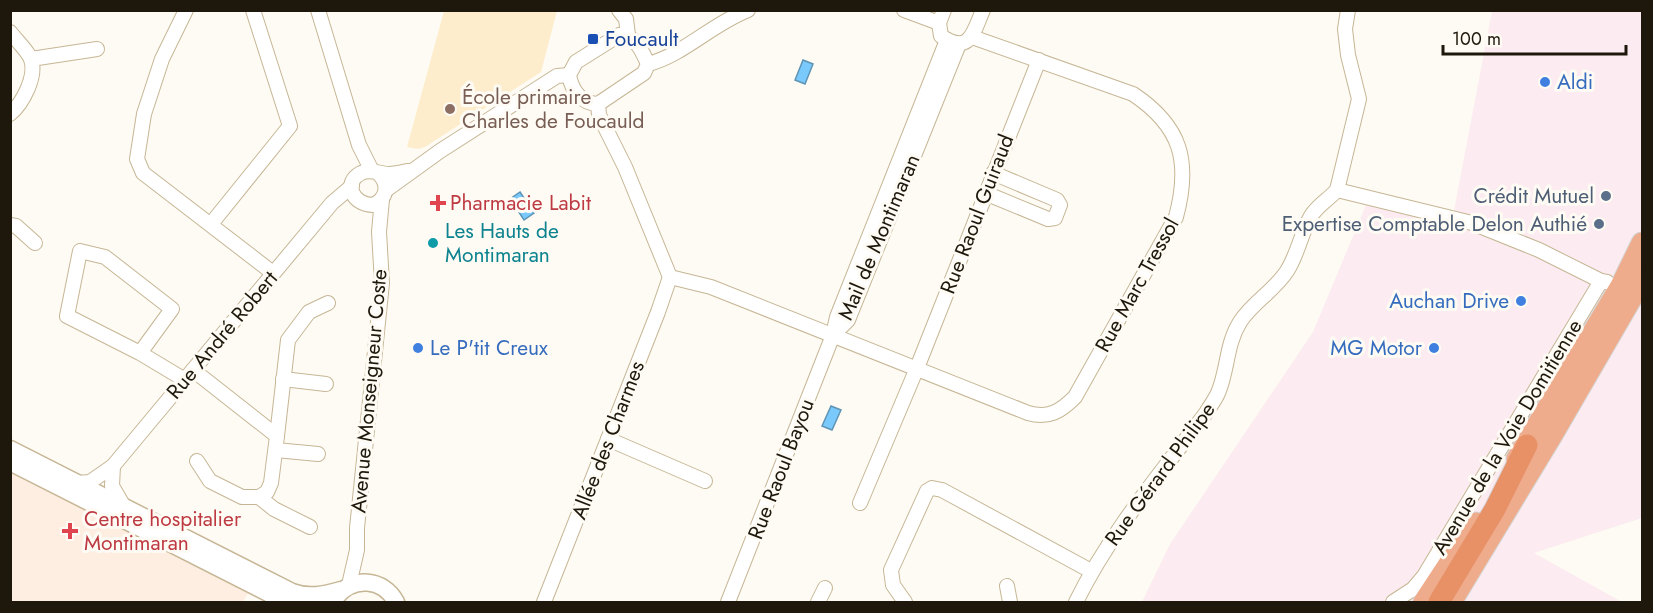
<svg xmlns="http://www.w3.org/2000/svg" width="1653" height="613" viewBox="0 0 1653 613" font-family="Jost,sans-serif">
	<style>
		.commercial { fill: #fcecf1 }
		.built { fill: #fdedcc }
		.medical { fill: #fdeee1 }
		.water { fill: #7ac9fc; stroke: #5e94b4; stroke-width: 1.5 }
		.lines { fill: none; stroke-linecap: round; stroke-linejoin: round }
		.minor-casing { stroke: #c6b695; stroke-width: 16 }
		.tertiary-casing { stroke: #c6b695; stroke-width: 19 }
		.primary-casing { stroke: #d6d5d3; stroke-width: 23 }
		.trunk-casing { stroke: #d6d5d3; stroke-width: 23 }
		.minor { stroke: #fff; stroke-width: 14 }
		.tertiary { stroke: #fff; stroke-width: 16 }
		.primary { stroke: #eeac8c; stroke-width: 21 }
		.trunk { stroke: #e89066; stroke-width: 21 }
		.transit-dot { fill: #1a4fb4; stroke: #fefbf4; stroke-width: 2 }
		.shop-dot { fill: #3f7fe0; stroke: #fefbf4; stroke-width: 2 }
		.education-dot { fill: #8d6e63; stroke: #fefbf4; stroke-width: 2 }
		.service-dot { fill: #5c6f8a; stroke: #fefbf4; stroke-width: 2 }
		.health-dot { fill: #e0444e; stroke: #fefbf4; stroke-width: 2 }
		.culture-dot { fill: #0f9aa8; stroke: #fefbf4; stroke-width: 2 }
		.labels { text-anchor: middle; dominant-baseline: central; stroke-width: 6; stroke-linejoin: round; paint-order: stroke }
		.transit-label { font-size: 21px; fill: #164399; stroke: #fefbf4; text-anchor: start }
		.shop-label { font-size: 21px; fill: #366cbe; stroke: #fefbf4; text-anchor: start }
		.education-label { font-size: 21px; fill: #785e54; stroke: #fefbf4; text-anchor: start }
		.service-label { font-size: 21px; fill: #4e5e75; stroke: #fefbf4; text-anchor: end }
		.health-label { font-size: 21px; fill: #be3a42; stroke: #fefbf4; text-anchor: start }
		.street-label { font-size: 21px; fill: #1e180c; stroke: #fefbf4 }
		.culture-label { font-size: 21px; fill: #0d838f; stroke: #fefbf4; text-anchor: start }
	</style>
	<rect width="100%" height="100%" fill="#fefbf4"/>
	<!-- commercial -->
	<polygon class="commercial" points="1492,11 1642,11 1642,518 1534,553 1622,602 1142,602 1170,544 1313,332 1366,205 1452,221"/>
	<!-- built -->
	<polygon class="built" points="444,11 557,11 541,72 425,147 418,149 407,147"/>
	<!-- medical -->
	<polygon class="medical" points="10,471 249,591 243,602 11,602"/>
	<!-- water -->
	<g class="water">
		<polygon points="803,60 813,64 805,84 795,80"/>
		<polygon points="520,192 534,213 524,220 510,199"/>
		<polygon points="831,406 841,410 832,430 822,426"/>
	</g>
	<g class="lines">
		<!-- minor casing -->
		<g class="minor-casing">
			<g id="minor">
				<polyline points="186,10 162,59 144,114 137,159 143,173 273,273"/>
				<polyline points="318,10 359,145 372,171"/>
				<polyline points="619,10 626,19 628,35"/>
				<polyline points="904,10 939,23"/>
				<path d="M944,10l-5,13 2,13c29,19 32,-3 42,-26"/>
				<path d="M10,32c6,8 17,18 21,27 6,17 -8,44 -21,55"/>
				<path d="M619,35c17,1 22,14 29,29l-4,9 -46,31c-17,-1 -26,-13 -29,-29l7,-13z"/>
				<polyline points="31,59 97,49"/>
				<path d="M648,64c35,-9 64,-40 100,-54"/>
				<path d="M598,104l1,11 26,52 45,110 41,10 317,126c21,6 33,-2 47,-16l101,-180c15,-56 5,-91 -43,-123l-161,-57"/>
				<path d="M378,173c12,11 9,26 -5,32 -20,0 -31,-22 -12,-32 9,-5 18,1 28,1 7,0 13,-2 19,-3"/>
				<polyline points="386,190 440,151 557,76 569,75"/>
				<polyline points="1337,190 1359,99 1348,55 1345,29 1348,10"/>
				<polyline points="985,193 1048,219 1055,218 1060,205 1057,200 993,173"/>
				<polyline points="211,224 290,126 253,10"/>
				<polyline points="10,225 16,226 35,243"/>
				<polyline points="833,335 848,320 959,44"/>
				<polyline points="140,353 172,309 105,257 80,251 67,316 140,353 185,380"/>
				<polyline points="193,370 277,436 271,483 267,492 259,497 242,497 210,481 197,461"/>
				<polyline points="283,379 326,384"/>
				<polyline points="277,436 288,340 309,312 328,303"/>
				<polyline points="608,439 705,481"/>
				<polyline points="276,450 318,454"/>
				<polyline points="113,466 332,203 352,186"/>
				<polyline points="77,483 90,482 113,466 112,486 123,505"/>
				<polyline points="259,497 274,509 310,527"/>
				<polyline points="860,503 917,368 1039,60"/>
				<polyline points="349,585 357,550 357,528 382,283 379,232 382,199"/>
				<polyline points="1007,586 1010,602"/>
				<polyline points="544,602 658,312 670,277"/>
				<polyline points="728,602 833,335 837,317 947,40"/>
				<polyline points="818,602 825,588"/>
				<polyline points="905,602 893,585 891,570 927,491 932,488 942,490 1091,571"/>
				<path d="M1076,602c34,-69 84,-128 130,-189 4,-7 9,-13 12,-20 10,-23 8,-49 22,-71 12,-19 34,-31 47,-51 11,-17 14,-38 24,-55 7,-11 17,-16 26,-26l135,33 67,27 62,31"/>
				<polyline points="1393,602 1413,589 1424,576 1601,281 1607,282"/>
			</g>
		</g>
		<!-- tertiary casing -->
		<g class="tertiary-casing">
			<g id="tertiary">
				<path d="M10,449l282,143c16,6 32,3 49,-2"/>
				<polyline points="10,462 286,602"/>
				<path d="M336,597c17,-21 47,-19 60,5"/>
			</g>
		</g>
		<!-- primary casing -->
		<g class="primary-casing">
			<g id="primary">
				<polyline points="1517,459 1621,286 1642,243"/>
				<polyline points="1424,602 1476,523"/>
				<polyline points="1451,602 1552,435 1642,280"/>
			</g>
		</g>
		<!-- trunk casing -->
		<g class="trunk-casing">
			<polyline id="trunk" points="1439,602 1495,509 1527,445"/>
		</g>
		<!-- minor -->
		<use href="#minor" class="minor"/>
		<!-- tertiary -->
		<use href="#tertiary" class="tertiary"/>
		<!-- primary -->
		<use href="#primary" class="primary"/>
		<!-- trunk -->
		<use href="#trunk" class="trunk"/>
	</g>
	<!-- markers -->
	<rect class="transit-dot" x="587" y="33" width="12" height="12" rx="3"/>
	<g class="shop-dot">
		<circle cx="1545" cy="82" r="6"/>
		<circle cx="1521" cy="301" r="6"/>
		<circle cx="418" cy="348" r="6"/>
		<circle cx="1434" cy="348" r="6"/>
	</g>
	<circle class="education-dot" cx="450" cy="109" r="6"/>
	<g class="service-dot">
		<circle cx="1606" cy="196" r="6"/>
		<circle cx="1599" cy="224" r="6"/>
	</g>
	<g class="health-dot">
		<path d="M435 194h6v6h6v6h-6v6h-6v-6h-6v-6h6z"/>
		<path d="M67 522h6v6h6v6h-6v6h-6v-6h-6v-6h6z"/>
	</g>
	<circle class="culture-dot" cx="433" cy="243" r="6"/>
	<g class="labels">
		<!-- transit labels -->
		<g class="transit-label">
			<text x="605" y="39">Foucault</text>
		</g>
		<!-- shop labels -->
		<g class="shop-label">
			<text x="1557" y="82">Aldi</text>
			<text x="1509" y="301" text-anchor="end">Auchan Drive</text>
			<text x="430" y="348">Le P'tit Creux</text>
			<text x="1422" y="348" text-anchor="end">MG Motor</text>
		</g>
		<!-- education labels -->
		<g class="education-label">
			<text x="462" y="97">École primaire<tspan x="462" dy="24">Charles de Foucauld</tspan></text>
		</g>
		<!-- service labels -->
		<g class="service-label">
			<text x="1594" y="196">Crédit Mutuel</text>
			<text x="1587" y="224">Expertise Comptable Delon Authié</text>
		</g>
		<!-- health labels -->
		<g class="health-label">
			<text x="450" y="203">Pharmacie Labit</text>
			<text x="84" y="519">Centre hospitalier<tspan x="84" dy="24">Montimaran</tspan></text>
		</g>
		<!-- street labels -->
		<g class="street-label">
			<text transform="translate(977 214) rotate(-69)">Rue Raoul Guiraud</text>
			<text transform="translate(879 237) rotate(-67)">Mail de Montimaran</text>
			<text transform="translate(1137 285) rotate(-61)">Rue Marc Tressol</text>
			<text transform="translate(222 335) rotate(-50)">Rue André Robert</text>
			<text transform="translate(369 391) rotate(-85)">Avenue Monseigneur Coste</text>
			<text transform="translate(1507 437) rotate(-59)">Avenue de la Voie Domitienne</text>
			<text transform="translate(608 440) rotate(-69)">Allée des Charmes</text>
			<text transform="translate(781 469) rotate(-69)">Rue Raoul Bayou</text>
			<text transform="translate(1160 474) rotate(-54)">Rue Gérard Philipe</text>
		</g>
		<!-- culture labels -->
		<g class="culture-label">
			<text x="445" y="231">Les Hauts de<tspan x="445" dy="24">Montimaran</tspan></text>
		</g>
	</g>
	<!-- border -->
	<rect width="1653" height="613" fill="none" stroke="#1e180c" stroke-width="24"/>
	<!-- scale -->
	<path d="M1443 45v9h183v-9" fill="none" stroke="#1e180c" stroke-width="3"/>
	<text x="1452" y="45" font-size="18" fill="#1e180c" stroke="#fefbf4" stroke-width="4.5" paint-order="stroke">100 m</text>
</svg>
